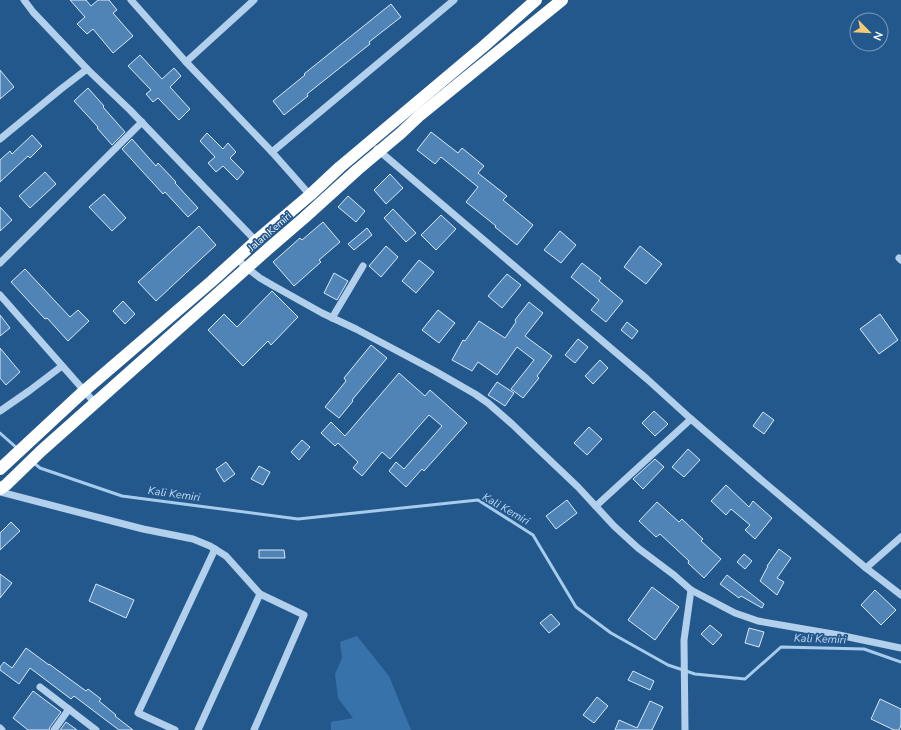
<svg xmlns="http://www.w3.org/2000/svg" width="901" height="730" viewBox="0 0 901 730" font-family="'Nunito Sans',sans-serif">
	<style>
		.green { fill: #3772aa }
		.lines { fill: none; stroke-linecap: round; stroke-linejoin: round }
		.stream { stroke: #a6cbec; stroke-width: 3 }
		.building { fill: #5084b6; stroke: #d7e8f8 }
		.minor { stroke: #b2cfeb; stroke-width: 7 }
		.highway { stroke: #fff; stroke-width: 12 }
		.labels { text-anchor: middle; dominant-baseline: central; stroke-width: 3.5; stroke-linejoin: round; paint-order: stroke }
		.street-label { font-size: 10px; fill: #fff; stroke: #23588d }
		.water-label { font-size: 11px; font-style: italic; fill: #bed9f2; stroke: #23588d }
	</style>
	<rect width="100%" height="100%" fill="#23588d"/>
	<!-- green -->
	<polygon class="green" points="357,636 389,676 411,730 331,730 331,722 353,718 338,698 335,674 342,658 340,642"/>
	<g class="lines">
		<!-- stream -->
		<g class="stream">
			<polyline points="0,433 18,449"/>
			<polyline points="34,463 40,468 122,496 298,519 478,500 533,535 576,607 611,633 668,665 695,674 745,679 781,647 864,649 901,662"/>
		</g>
	</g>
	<!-- building -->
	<g class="building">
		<polygon points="70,0 86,0 91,6 98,0 109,0 117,10 113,13 133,36 113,53 93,29 87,34 77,24 85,17"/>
		<polygon points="391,4 401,17 369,42 370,44 307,94 308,96 284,115 273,101 305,75 304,74"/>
		<polygon points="140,55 162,79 174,68 181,76 170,87 190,109 179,120 158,98 153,102 146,94 151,90 128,66"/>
		<polygon points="0,70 14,87 0,99"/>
		<polygon points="88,88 104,106 103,107 125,132 112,145 97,128 98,127 74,101"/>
		<polygon points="431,132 458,153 462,148 484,166 478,173 507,196 503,200 533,225 517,245 495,227 496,226 466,202 478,187 441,157 435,164 417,150"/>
		<polygon points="207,133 223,149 228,143 236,152 230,158 244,172 237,180 223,166 216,172 208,163 215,157 200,141"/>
		<polygon points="32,135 42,146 30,158 28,156 0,182 0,160 10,151 12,154"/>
		<polygon points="132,139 156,166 158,163 176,182 175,183 198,208 188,217 165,192 163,194 122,149"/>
		<polygon points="45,172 56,184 30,208 19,196"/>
		<polygon points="390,174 403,188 386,204 374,190"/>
		<polygon points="104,194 126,218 112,231 89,207"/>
		<polygon points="348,196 365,211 356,222 338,207"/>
		<polygon points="0,207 12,220 0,231"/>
		<polygon points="393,209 416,233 406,242 384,218"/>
		<polygon points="441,215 456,229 436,250 421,235"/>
		<polygon points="323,222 340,242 319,260 321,262 294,286 273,262 300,238 302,240"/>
		<polygon points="199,226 216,245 156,301 138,282"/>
		<polygon points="367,228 372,235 354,250 348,244"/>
		<polygon points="560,231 576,245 561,263 544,250"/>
		<polygon points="386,246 398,257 381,277 369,266"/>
		<polygon points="640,246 662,264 646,284 624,267"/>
		<polygon points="419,260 434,272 416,293 402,281"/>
		<polygon points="582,263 601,278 599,281 623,301 606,322 591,310 599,300 571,277"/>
		<polygon points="25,269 70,317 78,310 89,321 68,341 47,318 45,319 11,282"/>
		<polygon points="334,273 348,281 337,300 324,293"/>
		<polygon points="507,274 521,285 502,308 488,296"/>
		<polygon points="272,291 298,317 271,345 268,341 243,366 208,330 224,314 237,327"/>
		<polygon points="123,301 135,314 125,324 113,311"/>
		<polygon points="529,302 543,313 525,336 552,356 537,376 539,378 523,398 511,389 534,360 517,347 497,375 478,362 472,371 452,360 463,340 465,341 479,321 505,338 516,322 515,320"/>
		<polygon points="438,310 455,323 439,343 422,330"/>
		<polygon points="880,314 898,340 879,354 860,329"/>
		<polygon points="0,315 10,328 0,336"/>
		<polygon points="627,322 638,331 632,339 621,330"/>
		<polygon points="578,339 588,347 575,363 565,355"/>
		<polygon points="371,345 387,358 352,400 353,401 339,418 325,407 346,381 344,378"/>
		<polygon points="0,348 20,372 6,385 0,378"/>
		<polygon points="600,360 608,368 593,384 585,376"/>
		<polygon points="399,373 425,396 430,390 467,423 424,471 422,469 406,487 389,471 396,462 404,469 442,426 429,415 390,459 382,452 362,476 353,468 358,462 338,443 335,446 321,433 331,422 345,436"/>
		<polygon points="497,382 514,393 505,406 488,395"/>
		<polygon points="654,411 668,424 655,436 642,423"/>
		<polygon points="763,412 774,420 764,434 753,426"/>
		<polygon points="589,427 602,439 587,455 574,443"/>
		<polygon points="302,440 310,447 299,460 291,452"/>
		<polygon points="688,449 700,460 684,477 672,467"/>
		<polygon points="655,459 664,467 643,489 633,479"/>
		<polygon points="226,462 235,474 224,482 216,469"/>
		<polygon points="259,466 270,472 263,485 251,479"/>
		<polygon points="726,485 749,507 753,501 772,518 755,539 745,530 750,525 731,509 726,515 711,501"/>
		<polygon points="567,500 577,513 556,529 546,516"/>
		<polygon points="657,502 679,522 682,519 703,539 701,541 721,559 704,578 688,563 689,561 660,534 656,537 639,521"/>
		<polygon points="11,522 20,531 0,550 0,533"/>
		<polygon points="779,549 791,558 777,578 784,582 777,595 760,581 768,566 767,566"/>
		<polygon points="259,550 284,550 285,558 259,558"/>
		<polygon points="744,554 752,561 745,569 737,562"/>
		<polygon points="0,574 12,583 0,598"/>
		<polygon points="727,575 764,604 762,608 741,596 739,598 720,584"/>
		<polygon points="96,584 134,600 126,618 89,601"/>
		<polygon points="652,587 679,607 655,640 628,620"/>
		<polygon points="875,590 896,610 881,625 861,605"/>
		<polygon points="551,614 560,624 549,633 540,623"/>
		<polygon points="710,625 722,635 713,645 701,634"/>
		<polygon points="749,628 764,632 759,647 745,643"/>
		<polygon points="26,648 49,665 49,664 86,691 88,689 101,699 99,701 116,715 115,716 133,730 119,730 74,696 71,699 30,668 19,684 0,670 0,667 4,662 12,668"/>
		<polygon points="633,671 654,681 650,690 628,680"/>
		<polygon points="33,691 61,712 50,727 49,730 28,730 13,718"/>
		<polygon points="597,697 608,706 594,723 583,715"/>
		<polygon points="880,699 901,709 901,725 899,730 894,730 871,719"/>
		<polygon points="650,701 663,707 652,730 615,730 619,720 637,728"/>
		<polygon points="66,722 77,730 60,730"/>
	</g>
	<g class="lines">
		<!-- minor -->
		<g class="minor">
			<polyline points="24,0 33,12 87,69"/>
			<polyline points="131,0 186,62 272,152 310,195"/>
			<polyline points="186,62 254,0"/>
			<polyline points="0,139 61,89 87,69 130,110 256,241"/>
			<polyline points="377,149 647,379 691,419 759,478 866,568 901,595"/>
			<polyline points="272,152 454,0"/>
			<polyline points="899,258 901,260"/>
			<polyline points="237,259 247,268 260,278 272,285 322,313 356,329 435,371 475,394 488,403 512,424 537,448 578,487 614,526 638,548 674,575 691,590 735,613 758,621 839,635 901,648"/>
			<polyline points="0,263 142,122"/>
			<polyline points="0,295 95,403"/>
			<polyline points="332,318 363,266"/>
			<polyline points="0,411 29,391 62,366"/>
			<polyline points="0,492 143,529 193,539 210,546 226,556 260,594 304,615 254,730"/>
			<polyline points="596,506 691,419"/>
			<polyline points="866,568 901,537"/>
			<polyline points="40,687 96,730"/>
			<polyline points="0,728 2,730"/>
			<polyline points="54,730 69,709"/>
			<polyline points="175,730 138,713 215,549"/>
			<polyline points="198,730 260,594"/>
			<polyline points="685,730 684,640 691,590"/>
		</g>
		<!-- highway -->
		<g class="highway">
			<polyline points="0,469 84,391 212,281 256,241 310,195 340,167 484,46 536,0"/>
			<polyline points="0,489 6,485 41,451 95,403 268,249 304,218 357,170 401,133 420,115 562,0"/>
		</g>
	</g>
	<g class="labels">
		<!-- street labels -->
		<g class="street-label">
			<text transform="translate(270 232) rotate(-41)">Jalan Kemiri</text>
		</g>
		<!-- water labels -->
		<g class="water-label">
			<text transform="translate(174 494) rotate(8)">Kali Kemiri</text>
			<text transform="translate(506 509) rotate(30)">Kali Kemiri</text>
			<text transform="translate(820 639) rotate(2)">Kali Kemiri</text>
		</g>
	</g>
	<!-- north arrow -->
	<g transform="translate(869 32) rotate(114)"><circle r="19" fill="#23588d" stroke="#7b9bbb"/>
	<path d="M0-3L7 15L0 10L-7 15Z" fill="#f6c975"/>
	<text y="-6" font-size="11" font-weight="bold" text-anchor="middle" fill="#ffffff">N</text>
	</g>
</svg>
